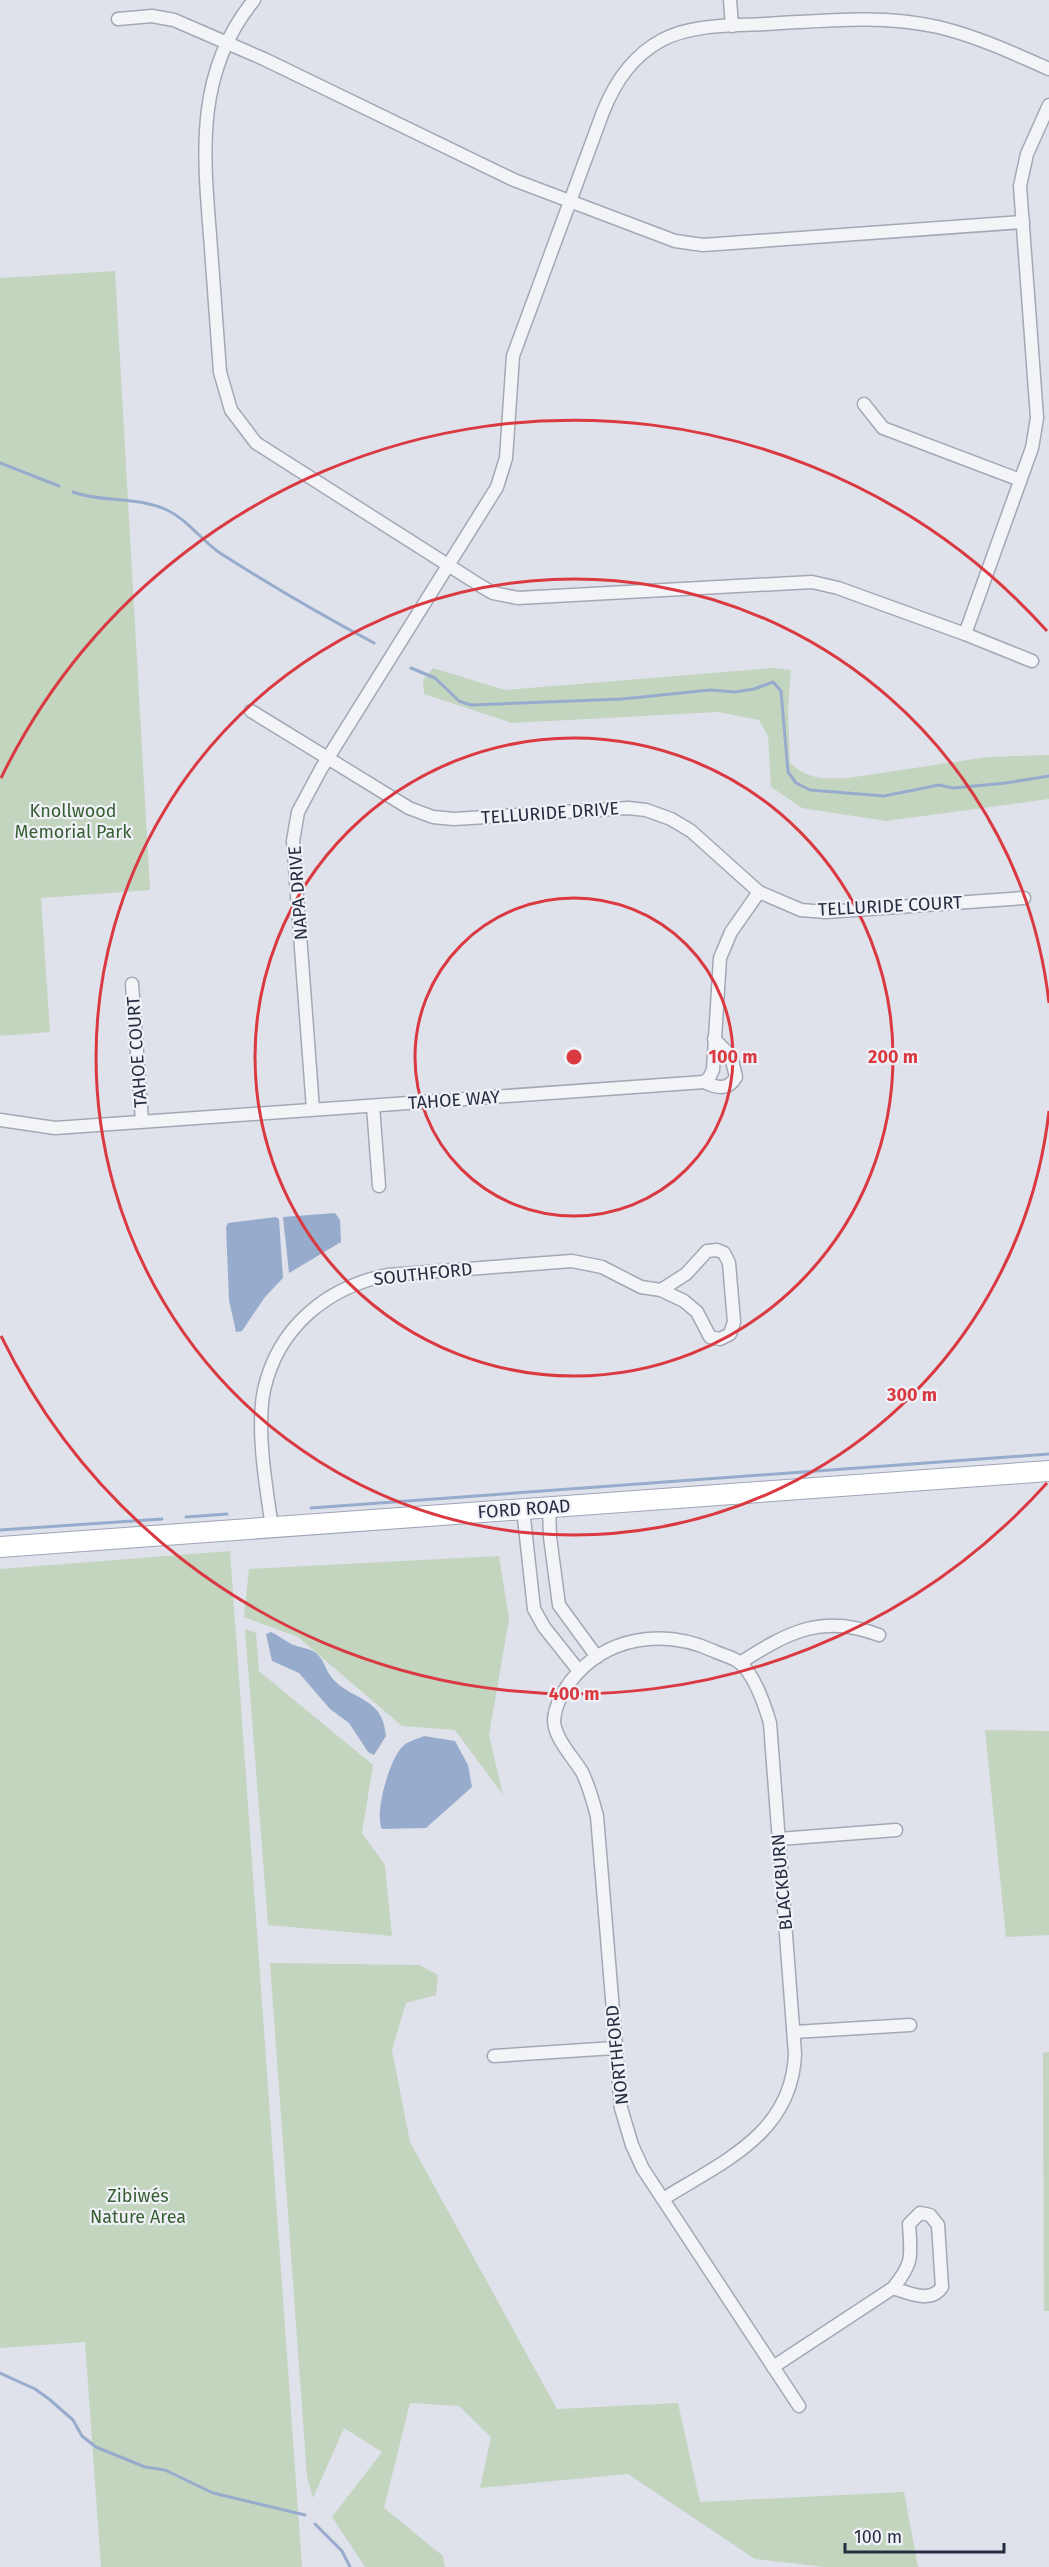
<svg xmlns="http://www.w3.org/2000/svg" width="1049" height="2567" viewBox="0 0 1049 2567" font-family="'Fira Sans',sans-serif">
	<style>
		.green { fill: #c3d4bf }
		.water { fill: #97accd }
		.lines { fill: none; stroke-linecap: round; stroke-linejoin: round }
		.stream { stroke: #97accd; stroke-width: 3 }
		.minor-casing { stroke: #a4a8b4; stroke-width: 15 }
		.primary-casing { stroke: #9da5b7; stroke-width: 22 }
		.minor { stroke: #f2f4f8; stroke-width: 12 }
		.primary { stroke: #fff; stroke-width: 20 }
		.ring { fill: none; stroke: #da3941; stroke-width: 3 }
		.labels { text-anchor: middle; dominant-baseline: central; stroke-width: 4.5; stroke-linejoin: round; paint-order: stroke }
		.park-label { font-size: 18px; fill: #375f32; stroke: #eff1f7 }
		.street-label { font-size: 18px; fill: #262e42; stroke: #eff1f7 }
		.centre { fill: #da3941; stroke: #eff1f7; stroke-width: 3 }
		.ring-label { font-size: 18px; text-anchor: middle; font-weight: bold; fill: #da3941; stroke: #eff1f7; stroke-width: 4.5; stroke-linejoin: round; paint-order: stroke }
	</style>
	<rect width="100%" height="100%" fill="#dfe2ea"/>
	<!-- green -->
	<g class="green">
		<polygon points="115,271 150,890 41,898 50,1032 0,1036 0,278"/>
		<path d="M433,668l72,22 268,-22 18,2 -3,39 2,54c20,17 32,16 58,15l140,-21 61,-2v44l-163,22 -84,-13 -31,-21 -3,-51 -9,-16 -41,-8 -206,11 -88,-29 -1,-14z"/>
		<polygon points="230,1551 302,2567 101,2567 85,2342 0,2348 0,1569"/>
		<polygon points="499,1556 509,1619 489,1735 503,1795 455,1730 402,1726 298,1637 244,1617 249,1569"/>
		<polygon points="245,1629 256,1633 259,1671 373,1765 362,1833 385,1865 392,1936 268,1925"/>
		<polygon points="985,1730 1049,1731 1049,1935 1006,1937"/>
		<polygon points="270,1963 419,1965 438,1975 436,1995 406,2003 392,2050 410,2142 557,2409 678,2403 700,2502 904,2492 918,2567 825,2567 755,2559 628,2474 480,2488 491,2437 459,2406 410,2403 384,2508 443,2556 445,2567 365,2567 332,2517 382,2452 344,2428 313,2498 307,2477"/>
		<polygon points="1049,2052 1049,2311 1044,2311 1043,2053"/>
	</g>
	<!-- water -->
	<g class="water">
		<polygon points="335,1213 340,1220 341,1242 289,1273 283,1217"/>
		<polygon points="276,1217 279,1219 283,1278 265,1297 242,1331 236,1332 229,1300 226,1227 228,1223"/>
		<path d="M271,1632c7,3 13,8 20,12 7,3 15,4 22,7 11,6 12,19 19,27 20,23 51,18 54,58l-12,19 -6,-3 -19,-29 -19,-14 -31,-36 -27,-12 -6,-27z"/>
		<path d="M424,1736l31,5 13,24 4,22 -46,41 -44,1c-8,-16 7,-68 20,-82 4,-5 15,-8 22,-11z"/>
	</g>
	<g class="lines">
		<!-- stream -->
		<g class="stream">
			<polyline points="0,463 59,486"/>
			<path d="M73,492c30,11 64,4 94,18 21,10 34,30 53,43 50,32 101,62 154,90"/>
			<polyline points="411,668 435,678 459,701 471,705 622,699 710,690 735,692 754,689 773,682 781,691 788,772 796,783 810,790 884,796 939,785 953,788 1006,783 1049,776"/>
			<polyline points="311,1508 1049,1454"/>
			<polyline points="186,1517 227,1514"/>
			<polyline points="0,1530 162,1519"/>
			<polyline points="0,2373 35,2389 49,2399 73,2420 82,2436 96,2447 145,2467 165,2470 213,2493 305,2515"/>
			<polyline points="315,2524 342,2551 350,2567"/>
		</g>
		<!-- minor casing -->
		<g class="minor-casing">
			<g id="minor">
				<path d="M254,0c-58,71 -51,150 -44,235 3,46 7,91 10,137l11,38 25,33 225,143 12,7 25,5 294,-16 26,6 127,46 67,-186 5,-30 -17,-232 7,-32 22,-49"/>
				<polyline points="730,0 732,26"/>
				<polyline points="118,19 152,16 174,20 264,59 514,180 675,241 703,245 1023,222"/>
				<polyline points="864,404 883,428 1020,480"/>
				<polyline points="965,634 1032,661"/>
				<polyline points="251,711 409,808 433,817 454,819 628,808 646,810 671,819 691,831 759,892 801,910 826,912 1024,898"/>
				<polyline points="132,984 142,1121"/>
				<path d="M704,1082c13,6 24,9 32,-5l-5,-21 -17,-17"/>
				<polyline points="373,1106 379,1186"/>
				<path d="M313,1109l-20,-268 5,-29 23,-43 176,-282 9,-29 7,-102 90,-244c12,-30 29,-56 59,-72 30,-16 70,-14 103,-16 57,-3 116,-10 173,3 38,9 75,26 111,42"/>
				<polyline points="0,1120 55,1128 704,1082 709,1078 713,1070 720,958 731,932 759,892"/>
				<polyline points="549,1507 550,1537 559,1605 597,1657"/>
				<polyline points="523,1509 534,1609 544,1627 579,1671"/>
				<path d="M272,1527c-6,-40 -16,-98 -8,-137 14,-63 63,-103 124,-115l184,-14 30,6 39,20 20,3 23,11 13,11 13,25 10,2 10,-5 4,-12 -5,-59 -5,-10 -7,-3 -10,1 -21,23 -25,16"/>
				<path d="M740,1663c48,-31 83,-50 139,-28"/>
				<polyline points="779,1839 896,1830"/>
				<polyline points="794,2032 910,2025"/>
				<polyline points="494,2056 614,2048"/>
				<path d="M663,2199c59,-37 129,-65 132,-145l-25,-331c-5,-17 -16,-49 -31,-61 -6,-5 -17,-7 -25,-11 -50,-23 -109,-15 -144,31 -8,11 -15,24 -16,38 0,18 19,37 28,52 7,14 11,29 15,44l24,292 11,37 11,24 156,237"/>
				<path d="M773,2367l120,-79c16,5 38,16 49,-1l-4,-62 -8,-10 -10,-2 -11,11c2,32 5,38 -16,64"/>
			</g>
		</g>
		<!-- primary casing -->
		<g class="primary-casing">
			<polyline id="primary" points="0,1547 1049,1471"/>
		</g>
		<!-- minor -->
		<use href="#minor" class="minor"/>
		<!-- primary -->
		<use href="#primary" class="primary"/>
	</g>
	<!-- distance rings -->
	<g class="ring">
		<circle cx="574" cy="1057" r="159"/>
		<circle cx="574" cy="1057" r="319"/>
		<path d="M1049 1111A478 478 0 1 1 1049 1003"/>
		<path d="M1047 1483A637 637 0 0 1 1 1336M1 778A637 637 0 0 1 1047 631"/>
	</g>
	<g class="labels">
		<!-- park labels -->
		<g class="park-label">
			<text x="73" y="811">Knollwood<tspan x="73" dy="21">Memorial Park</tspan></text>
			<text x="138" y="2196">Zibiwés<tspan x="138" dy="21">Nature Area</tspan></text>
		</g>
		<!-- street labels -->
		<g class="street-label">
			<text transform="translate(550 813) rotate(-4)">TELLURIDE DRIVE</text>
			<text transform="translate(298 893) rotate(-94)">NAPA DRIVE</text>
			<text transform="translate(890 906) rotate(-3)">TELLURIDE COURT</text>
			<text transform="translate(137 1052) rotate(-94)">TAHOE COURT</text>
			<text transform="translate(454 1100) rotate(-4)">TAHOE WAY</text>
			<text transform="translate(423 1274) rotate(-6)">SOUTHFORD</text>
			<text transform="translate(524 1509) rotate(-4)">FORD ROAD</text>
			<text transform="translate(782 1882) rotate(-95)">BLACKBURN</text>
			<text transform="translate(617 2055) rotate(-96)">NORTHFORD</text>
		</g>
	</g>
	<circle cx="574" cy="1057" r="9" class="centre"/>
	<g class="ring-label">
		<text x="733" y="1063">100 m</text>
		<text x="893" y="1063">200 m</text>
		<text x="912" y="1401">300 m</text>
		<text x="574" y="1700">400 m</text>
	</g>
	<!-- scale -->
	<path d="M845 2543v9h159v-9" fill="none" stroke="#262e42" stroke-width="3"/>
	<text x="854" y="2543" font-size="18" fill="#262e42" stroke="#eff1f7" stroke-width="4.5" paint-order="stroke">100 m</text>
</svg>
